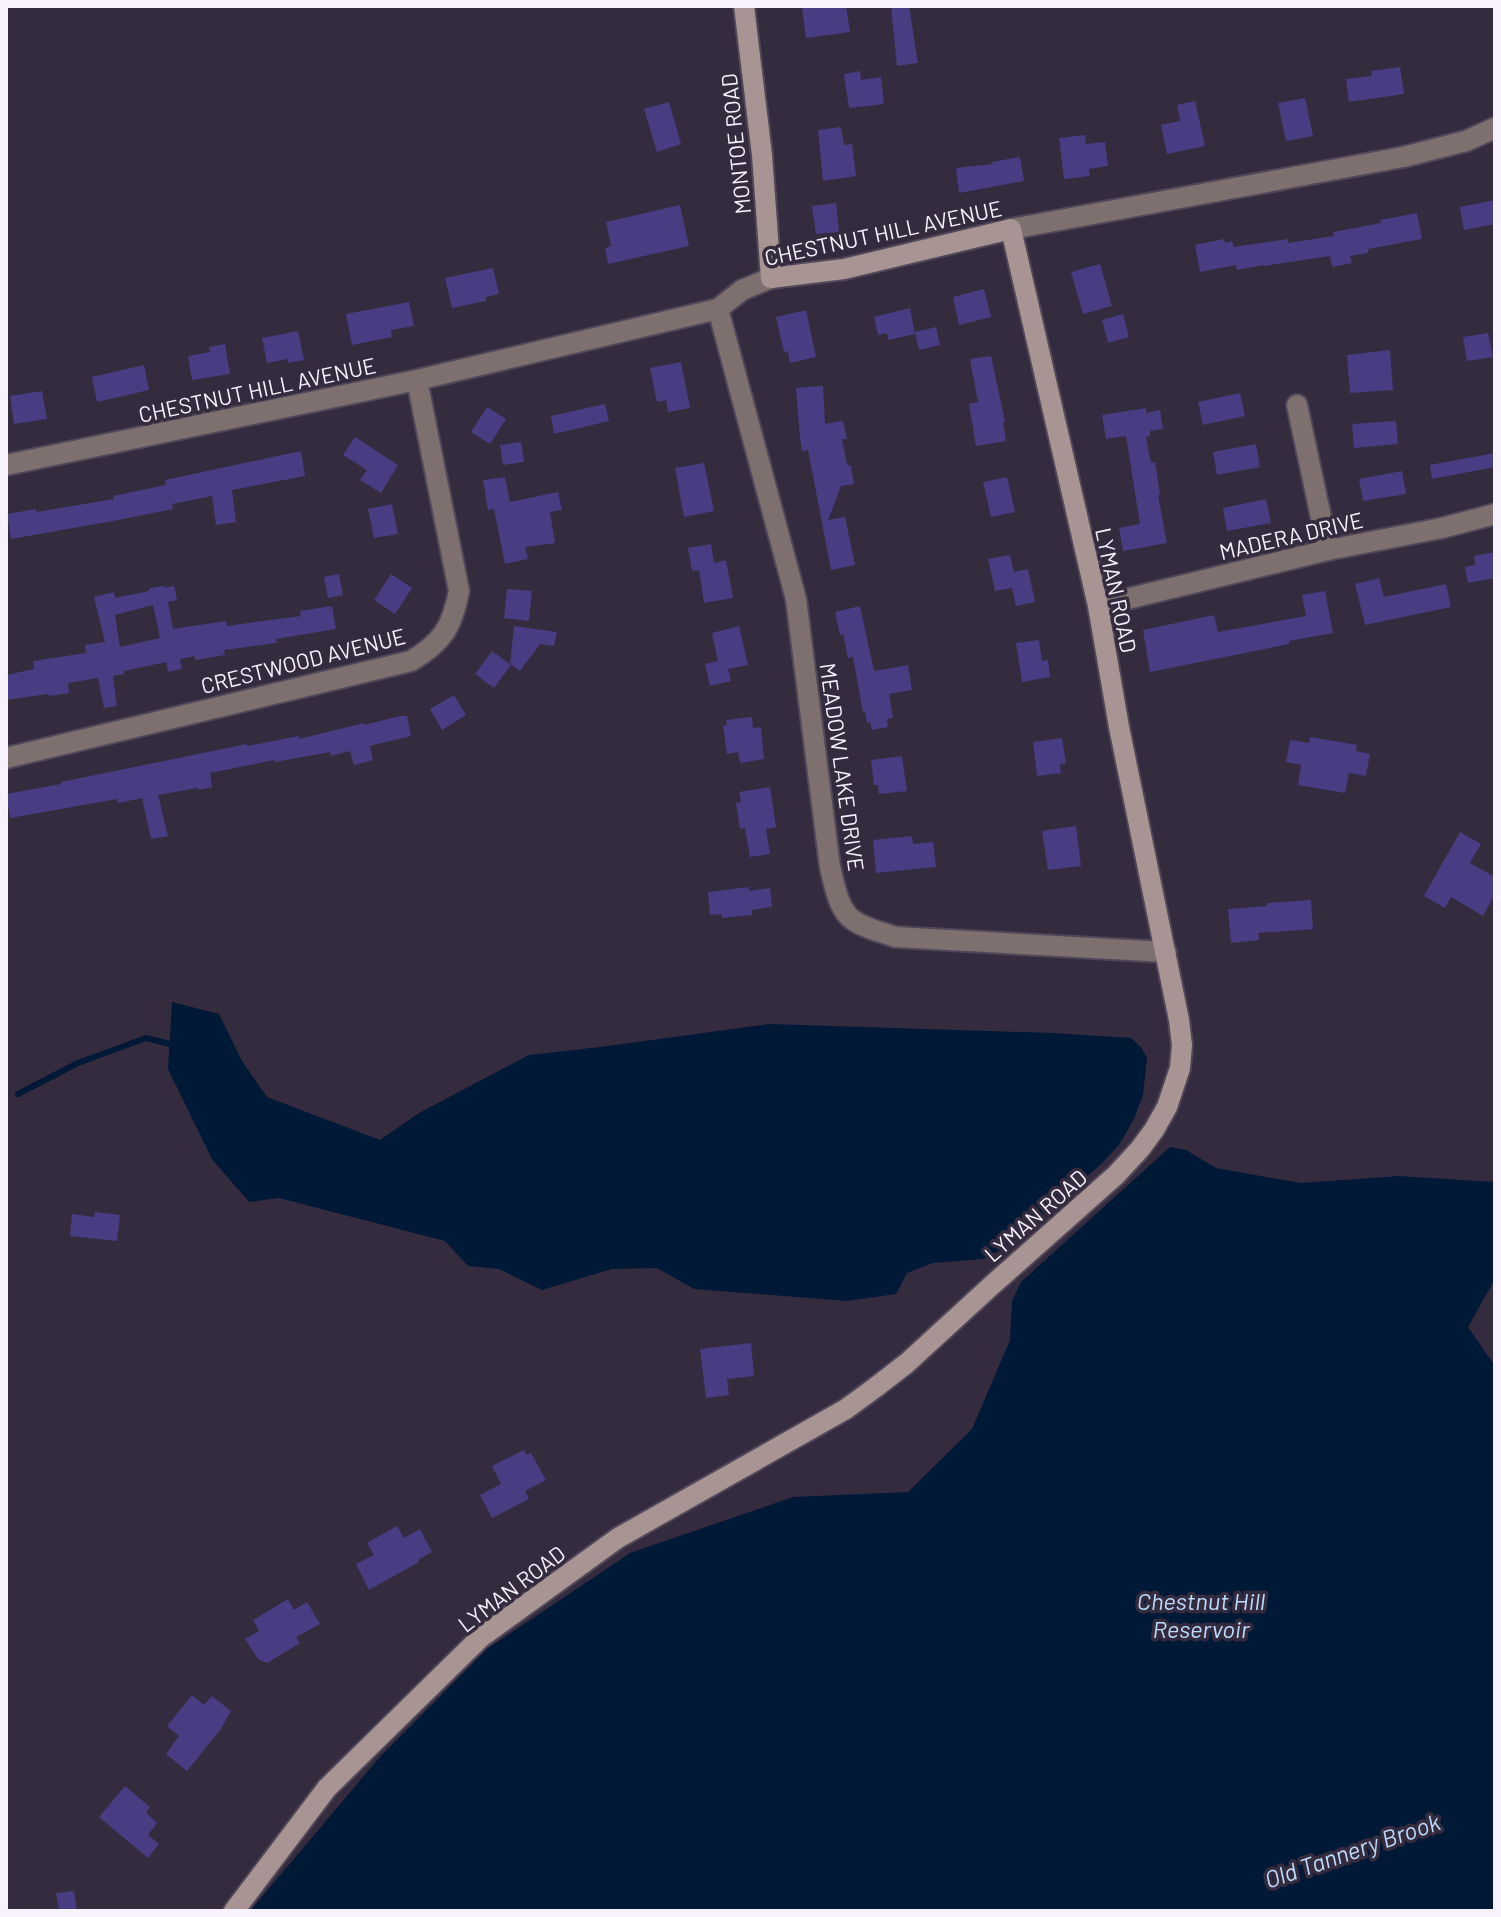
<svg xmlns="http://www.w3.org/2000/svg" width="1501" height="1917" viewBox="0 0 1501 1917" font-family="Barlow,sans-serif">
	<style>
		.water { fill: #001937 }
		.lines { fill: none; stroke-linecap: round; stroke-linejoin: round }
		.stream { stroke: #001937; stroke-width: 6 }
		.building { fill: #483d83; fill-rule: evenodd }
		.street-casing { stroke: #504759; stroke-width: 24 }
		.secondary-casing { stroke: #504759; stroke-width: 24 }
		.street { stroke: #7d706f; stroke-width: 20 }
		.secondary { stroke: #a89492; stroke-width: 20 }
		.labels { text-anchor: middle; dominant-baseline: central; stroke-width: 7; stroke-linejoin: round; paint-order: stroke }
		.street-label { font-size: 22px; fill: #f8f2ff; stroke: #352b3e }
		.water-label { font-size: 24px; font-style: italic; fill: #bbdafc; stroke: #352b3e }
	</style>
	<rect width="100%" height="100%" fill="#352b3e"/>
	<!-- water -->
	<g class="water">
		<polygon points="172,1002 219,1014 242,1061 267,1097 380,1140 419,1113 529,1055 600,1047 770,1024 1053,1033 1131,1038 1141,1047 1147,1058 1143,1095 1134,1119 1119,1145 1100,1165 1008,1246 983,1259 933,1263 907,1273 896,1294 847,1301 694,1289 657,1268 612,1269 542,1290 499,1269 468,1266 445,1241 279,1198 249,1202 212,1159 168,1069"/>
		<polygon points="1170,1147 1186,1150 1216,1168 1301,1183 1399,1176 1495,1182 1495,1279 1468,1327 1495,1366 1495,1911 250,1911 379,1758 487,1649 630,1553 793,1497 908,1492 972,1429 1010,1340 1012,1301 1021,1282"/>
	</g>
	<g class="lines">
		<!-- stream -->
		<polyline class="stream" points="18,1094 78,1063 146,1038 170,1044 173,1047"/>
	</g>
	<!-- building -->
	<g class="building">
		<polygon points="818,6 846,6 850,32 806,38 802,8"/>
		<polygon points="891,6 909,6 918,63 897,66"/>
		<polygon points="1400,67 1404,94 1349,102 1346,79 1372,76 1371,71"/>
		<polygon points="860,71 861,80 881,77 884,104 849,108 844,74"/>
		<polygon points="1305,98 1313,136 1286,141 1278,103"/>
		<polygon points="1195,101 1205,146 1167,154 1161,125 1180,121 1177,105"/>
		<polygon points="669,102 681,144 657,152 644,109"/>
		<polygon points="841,127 844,145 852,144 856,176 823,181 818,130"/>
		<polygon points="1085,135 1086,144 1105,142 1108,166 1089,169 1090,176 1064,179 1059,138"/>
		<polygon points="1020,157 1024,181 959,193 956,168 993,164 992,162"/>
		<polygon points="1495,200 1495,224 1464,230 1460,207"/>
		<polygon points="836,203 839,232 816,234 812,206"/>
		<polygon points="680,205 689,246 608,264 605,248 611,246 606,222"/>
		<polygon points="1417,213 1422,239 1368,249 1368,253 1350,256 1352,263 1332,267 1330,256 1264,266 1264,265 1237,270 1236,265 1200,272 1195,245 1224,239 1225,243 1232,241 1234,247 1288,239 1288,243 1334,236 1333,232 1381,223 1380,220"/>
		<polygon points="1100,264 1112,306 1083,314 1071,272"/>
		<polygon points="493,268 499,294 486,297 486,301 452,308 445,278"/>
		<polygon points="984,289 991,317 959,325 953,297"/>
		<polygon points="409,302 414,326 391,330 392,337 352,345 346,314"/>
		<polygon points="910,308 915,334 888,340 887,333 878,335 874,317"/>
		<polygon points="806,310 816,357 790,363 788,351 784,352 776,317"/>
		<polygon points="1123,314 1129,337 1108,343 1102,320"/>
		<polygon points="936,327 940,345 919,350 915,332"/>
		<polygon points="298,331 304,360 288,363 288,359 267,363 262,338"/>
		<polygon points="1488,333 1493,357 1467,361 1463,337"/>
		<polygon points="225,344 230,374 192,380 188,356 210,352 209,347"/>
		<polygon points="1390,350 1393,390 1350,393 1347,355"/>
		<polygon points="991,356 1005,421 1003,423 1006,441 976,446 969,404 978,402 970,359"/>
		<polygon points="681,362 690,408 668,412 666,400 657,402 650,368"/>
		<polygon points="144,365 149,390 97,402 92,377"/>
		<polygon points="823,386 825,424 843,421 847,439 842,439 847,465 851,466 854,484 841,486 828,520 845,517 855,565 831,570 808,450 802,451 800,438 796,388"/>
		<polygon points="42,391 47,419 14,424 10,396"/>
		<polygon points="1240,393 1245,416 1203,425 1198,402"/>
		<polygon points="605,404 609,421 554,434 551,416"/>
		<polygon points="487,407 506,419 490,444 471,432"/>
		<polygon points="1146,408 1146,413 1160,410 1163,429 1150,431 1150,436 1146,437 1151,463 1155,462 1160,495 1158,495 1167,543 1123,551 1119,528 1140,524 1126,436 1106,439 1102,415"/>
		<polygon points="1396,421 1398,444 1354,448 1352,424"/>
		<polygon points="355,437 398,465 381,493 360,480 367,470 343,455"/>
		<polygon points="521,442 524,462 503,465 500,445"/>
		<polygon points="1256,444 1260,467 1217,475 1213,452"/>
		<polygon points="301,451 305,476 232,490 236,522 216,525 212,496 172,504 173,509 113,521 11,539 7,514 36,509 37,512 114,499 113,496 166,485 165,480"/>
		<polygon points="1495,453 1495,467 1432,479 1430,465"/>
		<polygon points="704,463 714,511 684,517 675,468"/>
		<polygon points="1402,471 1406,494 1363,501 1359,479"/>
		<polygon points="505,477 510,502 558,492 562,510 550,512 555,543 525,547 528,559 505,564 494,509 488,510 483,480"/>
		<polygon points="1007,477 1015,512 991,517 983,482"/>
		<polygon points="1266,499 1271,523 1227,531 1223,508"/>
		<polygon points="392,504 398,534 374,538 368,509"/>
		<polygon points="711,544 714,563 726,560 733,598 704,603 699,570 692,571 688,548"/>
		<polygon points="1495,552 1495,578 1468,583 1465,567 1475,565 1474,556"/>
		<polygon points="1010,555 1014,572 1028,569 1035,602 1016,606 1012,588 995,591 988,559"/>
		<polygon points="339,574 343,595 328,598 324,577"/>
		<polygon points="391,574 412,588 395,614 374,600"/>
		<polygon points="1379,578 1384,597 1446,584 1451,607 1365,625 1355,584"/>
		<path d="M164,586l1,2 9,-2 3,14 -9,2 5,27 53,-8 1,5 74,-10 -1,-5 32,-5 4,23 -60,10 1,4 -53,7 1,5 -30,5v-4l-15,3 2,10 -14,3 -2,-10 -42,9v3l-11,2 4,30 -13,2 -6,-30 -30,5 1,10 -19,3 -3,-2 -41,6v-25l28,-6 -1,-8 53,-8 -1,-8 20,-3 -11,-45 20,-5 1,6 34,-7 1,-3zM153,605l7,33 -40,9 -5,-32z"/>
		<polygon points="507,589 532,591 529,621 504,618"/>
		<polygon points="1325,591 1333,633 1289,641 1289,644 1150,672 1143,630 1214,615 1218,632 1306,616 1302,595"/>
		<polygon points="860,606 874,671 908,665 912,690 889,694 893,718 887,719 888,727 872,730 870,722 867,723 865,712 863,712 853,657 848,658 843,634 840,635 835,612"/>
		<polygon points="514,626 557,632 554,646 540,644 520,671 510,664"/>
		<polygon points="739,626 748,665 728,669 731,681 710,686 705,664 718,661 712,633"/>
		<polygon points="1039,640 1042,661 1048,660 1050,677 1022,682 1016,643"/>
		<polygon points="492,651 511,665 494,688 475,674"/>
		<polygon points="454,695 466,715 442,730 430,709"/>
		<polygon points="400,716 407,716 411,736 370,746 373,760 354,765 350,751 331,756 330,752 275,762 274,760 210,773 212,787 199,790 197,788 158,795 168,836 151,839 142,798 118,803 117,799 10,818 6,794 61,784 61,782 247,744 247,746 299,736 299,739 364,723 364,725"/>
		<polygon points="752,717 753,728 761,727 764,759 740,763 738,752 727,754 723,726 727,725 726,720"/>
		<polygon points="1310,737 1357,745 1356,751 1370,754 1366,776 1349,773 1345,793 1298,785 1301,765 1286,762 1290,740 1309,743"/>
		<polygon points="1062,738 1066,763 1060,764 1061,773 1037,776 1033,742"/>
		<polygon points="902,756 907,791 879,794 878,785 874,785 871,760"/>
		<polygon points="770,787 776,827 766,829 770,854 750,857 745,828 740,829 736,803 741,802 739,792"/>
		<polygon points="1076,826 1081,866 1048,870 1042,831"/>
		<polygon points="1460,832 1481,844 1470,863 1495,877 1495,894 1483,916 1451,897 1445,908 1424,896"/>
		<polygon points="912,836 913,844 933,842 936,867 876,873 873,840"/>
		<polygon points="749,887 749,891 770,888 772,907 752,910 752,915 722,918 721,914 710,915 708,892"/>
		<polygon points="1311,900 1313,929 1258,933 1259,940 1231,943 1228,909 1267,906 1267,903"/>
		<polygon points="95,1212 120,1215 117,1241 70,1236 72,1214 94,1217"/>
		<polygon points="751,1343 754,1376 727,1379 729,1395 706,1398 700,1349"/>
		<polygon points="524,1450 527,1455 531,1453 546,1480 525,1491 529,1499 492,1518 480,1495 501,1484 492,1466"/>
		<polygon points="397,1526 404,1538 420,1529 432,1552 418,1560 419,1562 369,1590 356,1564 374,1555 367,1543"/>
		<polygon points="288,1599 294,1610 307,1602 320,1624 296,1637 300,1643 267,1663 258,1659 245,1639 259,1631 253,1620"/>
		<polygon points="192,1695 204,1705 212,1696 231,1711 221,1729 187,1771 166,1754 179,1736 167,1726"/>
		<polygon points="125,1786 150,1807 146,1813 157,1823 148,1835 159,1844 148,1858 99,1817"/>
		<polygon points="74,1891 77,1911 59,1911 56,1893"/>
	</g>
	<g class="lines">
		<!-- street casing -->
		<g class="street-casing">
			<g id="street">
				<polyline points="1011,229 1403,157 1466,141 1495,128"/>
				<path d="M718,309l78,290 34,268c4,16 8,43 23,53 12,9 29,12 42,17l271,15"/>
				<polyline points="1297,405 1328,550"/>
				<polyline points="6,465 417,380 718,309 742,290 771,278"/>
				<polyline points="1098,606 1328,550 1442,528 1495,514"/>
				<path d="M6,758l405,-97c32,-19 41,-34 48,-70l-42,-211"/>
			</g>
		</g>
		<!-- secondary casing -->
		<g class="secondary-casing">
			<polyline id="secondary" points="234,1911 327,1788 480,1638 618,1538 846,1409 876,1387 907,1363 991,1286 1116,1175 1140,1149 1154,1130 1167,1107 1180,1068 1182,1045 1179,1020 1119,727 1098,606 1011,229 844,269 771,278 762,155 744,6"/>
		</g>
		<!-- street -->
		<use href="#street" class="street"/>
		<!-- secondary -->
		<use href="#secondary" class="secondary"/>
	</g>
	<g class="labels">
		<!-- street labels -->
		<g class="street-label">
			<text transform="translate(735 144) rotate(-96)">MONTOE ROAD</text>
			<text transform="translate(883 232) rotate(-12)">CHESTNUT HILL AVENUE</text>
			<text transform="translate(257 389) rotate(-12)">CHESTNUT HILL AVENUE</text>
			<text transform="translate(1291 535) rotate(-13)">MADERA DRIVE</text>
			<text transform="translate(1117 590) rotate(78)">LYMAN ROAD</text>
			<text transform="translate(303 660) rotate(-14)">CRESTWOOD AVENUE</text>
			<text transform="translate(843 767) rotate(82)">MEADOW LAKE DRIVE</text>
			<text transform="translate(1035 1215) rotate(-41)">LYMAN ROAD</text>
			<text transform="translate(511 1588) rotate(-37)">LYMAN ROAD</text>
		</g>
		<!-- water labels -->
		<g class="water-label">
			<text x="1201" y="1600">Chestnut Hill<tspan x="1201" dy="28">Reservoir</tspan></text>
			<text transform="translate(1352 1850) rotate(-19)">Old Tannery Brook</text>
		</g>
	</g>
	<!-- border -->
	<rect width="1501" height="1917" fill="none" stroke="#f8f2ff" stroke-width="16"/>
</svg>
